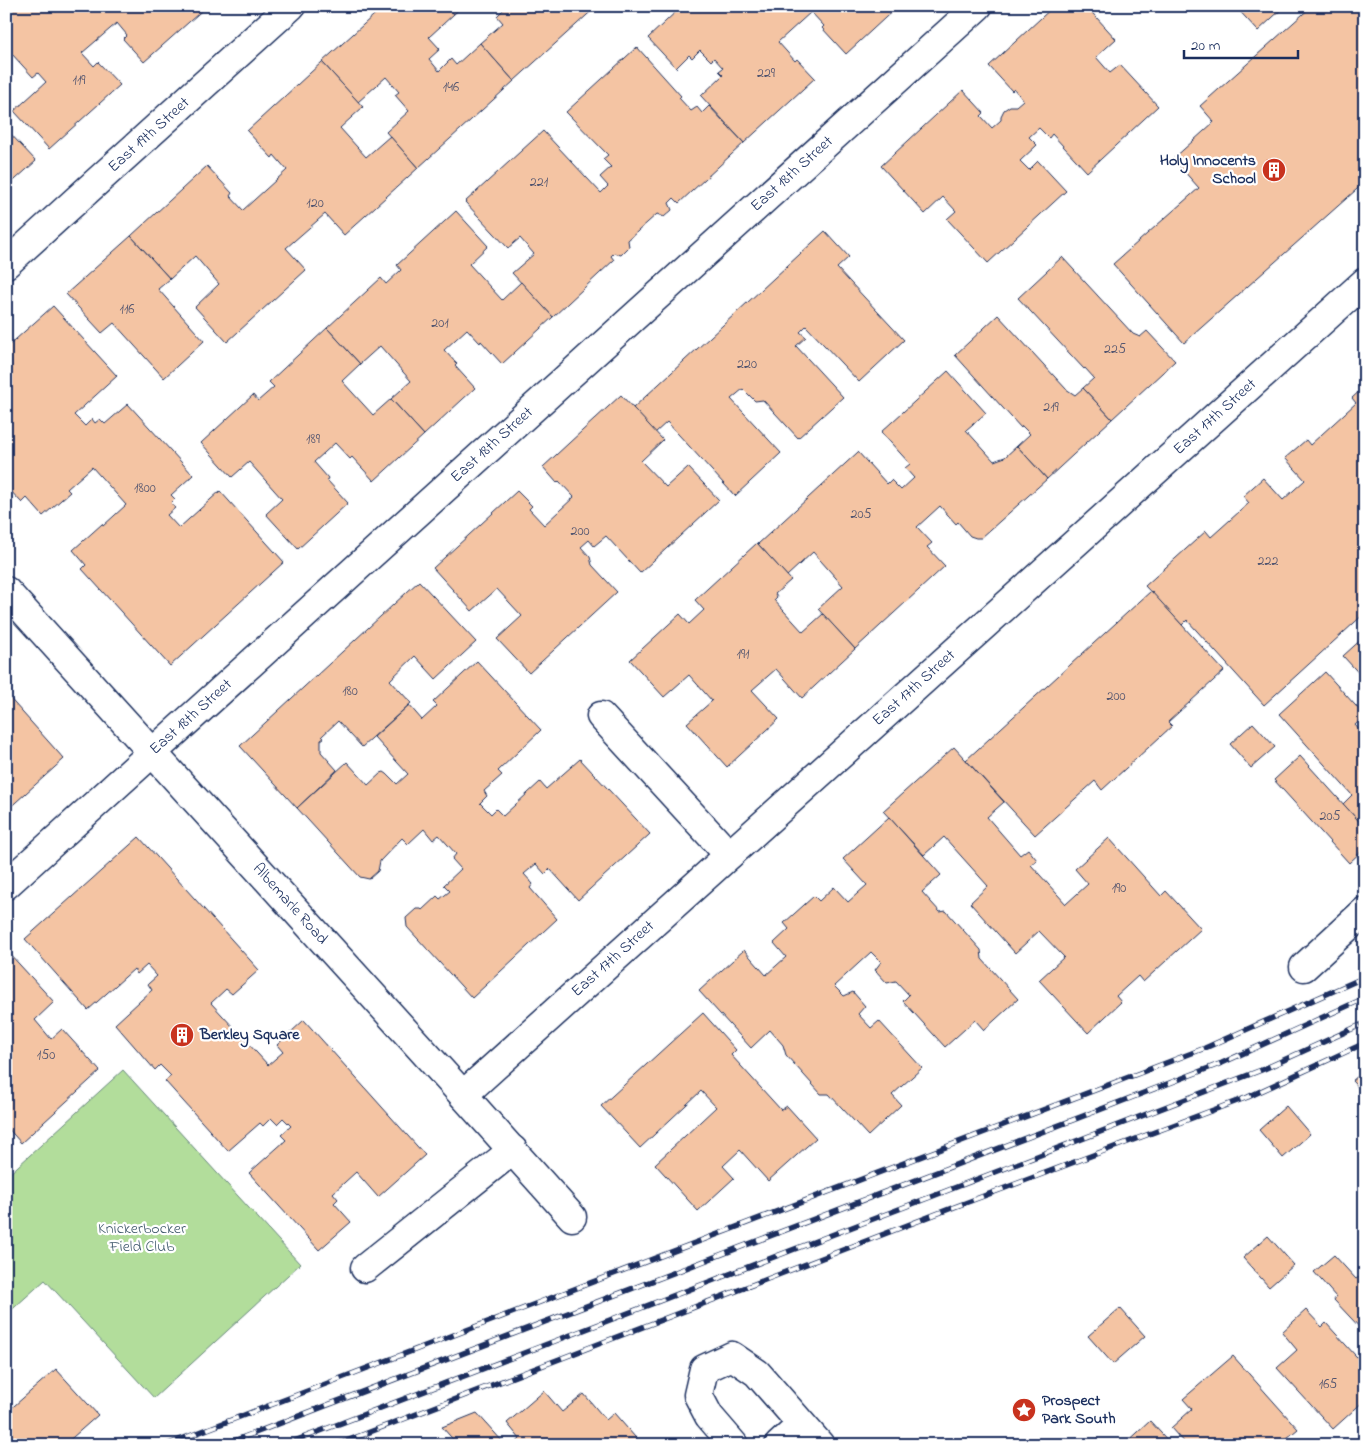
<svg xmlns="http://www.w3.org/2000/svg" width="1371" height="1451" viewBox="0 0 1371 1451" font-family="'Indie Flower',sans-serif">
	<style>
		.green { fill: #b2dd9b; stroke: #66867c }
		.building { fill: #f4c4a3; stroke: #1b2f5e }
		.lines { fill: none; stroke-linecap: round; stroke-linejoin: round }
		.minor-casing { stroke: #1b2f5e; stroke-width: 31 }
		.minor { stroke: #fff; stroke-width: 28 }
		.rail-casing { stroke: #1b2f5e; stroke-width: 5.5 }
		.rail { stroke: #fff; stroke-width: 4; stroke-dasharray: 11; stroke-linecap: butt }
		.labels { text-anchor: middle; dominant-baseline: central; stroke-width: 4.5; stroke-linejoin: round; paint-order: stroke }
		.number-label { font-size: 14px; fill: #51546f }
		.street-label { font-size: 16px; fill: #1b2f5e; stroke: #fff }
		.poi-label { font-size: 16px; font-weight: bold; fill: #1b2f5e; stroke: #fff; text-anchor: start }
		.park-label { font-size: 16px; fill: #415a6d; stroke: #fff }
	</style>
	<rect width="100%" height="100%" fill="#fff"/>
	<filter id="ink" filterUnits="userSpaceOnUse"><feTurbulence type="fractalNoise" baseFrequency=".02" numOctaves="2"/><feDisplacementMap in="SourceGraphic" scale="10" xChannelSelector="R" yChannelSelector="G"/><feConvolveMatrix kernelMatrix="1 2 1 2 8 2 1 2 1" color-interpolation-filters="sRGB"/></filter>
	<g filter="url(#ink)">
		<!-- green -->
		<polygon class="green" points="123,1070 300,1264 154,1398 45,1280 6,1315 6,1177"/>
		<!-- building -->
		<g class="building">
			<polygon points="6,6 51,6 56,12 63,6 207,6 144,62 123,39 127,35 117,23 82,53 94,66 98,62 120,85 49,149 14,111 46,82 38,73 33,77 11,53 6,57"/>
			<polygon points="384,6 446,6 454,14 429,37 440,49 429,59 439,71 451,59 456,65 480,43 514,81 418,168 386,132 409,111 395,95 399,92 386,77 358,102 322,62"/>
			<polygon points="446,6 463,6 454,14"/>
			<polygon points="507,6 597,6 514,81 480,43 503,23 497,16"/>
			<polygon points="682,6 898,6 846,54 822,28 824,26 811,12 778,42 795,61 797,59 815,78 744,143 701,96 723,75 719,71 723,68 714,58 711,61 700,50 692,58 689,55 676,68 648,38"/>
			<polygon points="1054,6 1086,6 1116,39 1096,57 1110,73 1120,65 1158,106 1087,172 1052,134 1049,138 1039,128 1029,137 1037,145 1020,161 1029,170 1038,161 1066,191 988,263 947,219 956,211 943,197 925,214 881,166 963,90 984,113 981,116 992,128 1001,120 1001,116 1004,110 1010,106 1016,106 1023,100 1014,89 1012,91 989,66"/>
			<polygon points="1235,6 1285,6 1258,31"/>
			<polygon points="1312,6 1365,6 1365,182 1184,343 1113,264 1199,188 1173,159 1214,122 1200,106"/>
			<polygon points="637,47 681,96 679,98 691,111 697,107 702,113 709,106 744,143 679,203 674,198 669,203 672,210 664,217 657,214 628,240 629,247 621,255 614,253 611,256 614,260 553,317 512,273 534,254 520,238 508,248 465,202 543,131 601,193 608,186 600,177 611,167 603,159 608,155 566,112"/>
			<polygon points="322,62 363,107 340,128 366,157 390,136 418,168 344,235 325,214 286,248 306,270 227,342 195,307 219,284 195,256 170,279 131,236 207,166 232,193 230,196 243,210 287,170 274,155 272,158 247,131"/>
			<polygon points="6,129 36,161 6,188"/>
			<polygon points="456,211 488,246 469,264 502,300 521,282 553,317 502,364 481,341 480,343 467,329 444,350 457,364 455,366 475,388 424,435 391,399 411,381 380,346 360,364 327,328 381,278 386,284 401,270 397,265"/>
			<polygon points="825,231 849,257 837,268 904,340 859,382 806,326 800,332 806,337 796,346 843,397 798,438 763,400 755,401 743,389 731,399 781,453 735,496 667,422 655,433 633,408"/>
			<polygon points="131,236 170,279 158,289 204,341 164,378 114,323 102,333 66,294"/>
			<polygon points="1062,257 1133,334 1140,337 1147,331 1175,361 1112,419 1083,388 1094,378 1085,368 1084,369 1018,298"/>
			<polygon points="53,306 117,376 74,415 85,426 92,419 95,423 100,419 105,424 128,404 193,475 171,495 175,499 171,503 175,508 167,515 179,528 220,491 284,562 170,666 82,569 86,565 73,550 102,524 103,526 126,505 92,467 67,489 70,492 43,516 27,498 22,503 6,486 6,348"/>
			<polygon points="998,315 1066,389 1075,395 1083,388 1112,419 1047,479 1017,446 1030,434 1022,426 1021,428 955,355"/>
			<polygon points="327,328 360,364 342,381 373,415 391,399 424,435 374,481 352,457 350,459 335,443 314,462 328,478 327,480 348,503 298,549 266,514 282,499 249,462 232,477 201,443 253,395 258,401 274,387 269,382"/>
			<polygon points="948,371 986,413 966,430 994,461 1005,457 1017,446 1047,479 981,538 976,538 970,536 958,522 956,524 940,506 917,527 932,543 927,547 945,566 855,649 818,609 843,586 813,552 787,576 758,544 858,452 887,484 891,480 901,490 914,478 905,468 910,464 881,432"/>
			<polygon points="1365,386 1365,613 1264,705 1187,620 1182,625 1145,586 1206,531 1211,537 1249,503 1243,496 1263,478 1283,500 1305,480 1285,458 1306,440 1310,445 1356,403 1352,398"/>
			<polygon points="621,395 663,440 641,461 666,487 688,467 719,500 640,573 606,536 594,546 589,540 581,547 590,557 592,565 617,592 529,673 497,639 522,616 497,589 472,611 433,568 517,491 532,506 529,509 544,525 574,497 559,481 557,483 543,467"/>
			<polygon points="757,543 791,580 775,594 777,597 774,600 803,632 823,614 855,649 802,698 776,669 752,690 779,719 727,767 687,723 712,701 689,675 664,697 630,660 680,614 689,624 704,610 695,600"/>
			<polygon points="419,581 476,642 436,679 415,656 390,680 411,703 362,747 338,721 322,736 324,738 321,740 321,752 337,770 297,808 240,746"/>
			<polygon points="1151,591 1224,671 1168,722 1172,726 1102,790 1095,781 1035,835 966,760"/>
			<polygon points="1365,636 1365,680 1343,656"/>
			<polygon points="477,661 541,730 498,771 502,775 484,791 487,796 480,803 491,814 496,809 503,816 540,782 546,789 580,759 650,834 578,900 550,869 545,874 536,864 524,874 533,884 530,888 557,919 472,998 407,927 406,918 416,909 421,909 422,910 437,896 440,899 450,891 444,885 461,869 452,859 456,854 439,835 433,840 424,829 408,844 402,838 380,861 378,871 369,879 360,877 297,808 347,762 368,785 381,773 384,772 387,774 397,784 408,774 374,737 409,705 422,720 437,706 433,702"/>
			<polygon points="1325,672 1365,716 1355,725 1364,735 1365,734 1365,828 1343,804 1352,795 1279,714"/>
			<polygon points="6,694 64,759 6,811"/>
			<polygon points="1253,723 1275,747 1251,768 1230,744"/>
			<polygon points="954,747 1004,802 987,817 1020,855 1028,849 1037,860 1031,865 1066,904 1088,884 1075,869 1109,838 1161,896 1166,891 1201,929 1143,982 1138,976 1116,996 1121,1002 1088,1033 1039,980 1064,957 1039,931 1015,953 970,903 988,886 944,837 924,855 883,811"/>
			<polygon points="1300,756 1365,828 1365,848 1349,863 1274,780"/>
			<polygon points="889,817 941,875 922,892 940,912 946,911 981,950 982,959 1018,999 984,1030 975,1020 945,1047 903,1001 909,995 896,981 887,983 875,970 881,962 871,952 834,986 844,996 853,992 865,1006 858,1014 871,1028 879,1021 922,1068 892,1095 901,1105 868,1136 829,1094 821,1094 786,1055 783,1045 770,1030 751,1048 699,991 744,950 766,975 786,957 774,943 789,929 784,923 814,896 819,901 834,887 848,902 867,885 843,859"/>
			<polygon points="139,837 259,970 232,994 226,989 211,1003 268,1065 283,1052 277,1045 304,1020 425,1155 378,1197 356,1172 333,1193 338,1199 334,1203 351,1222 319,1250 249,1173 286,1140 281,1135 291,1126 283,1118 277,1124 271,1118 263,1126 260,1123 228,1151 165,1081 171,1076 160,1065 155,1070 115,1024 152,990 148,984 157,976 147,965 137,974 134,969 88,1010 25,939"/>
			<polygon points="8,952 54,1002 35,1020 51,1039 62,1029 100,1071 21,1143 6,1126 6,954"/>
			<polygon points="703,1013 736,1050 731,1055 781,1110 787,1106 816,1138 768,1181 740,1150 723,1166 734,1178 698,1211 655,1164 716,1107 701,1091 640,1148 601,1106"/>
			<polygon points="1365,1070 1365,1095 1352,1081"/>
			<polygon points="1286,1106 1310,1134 1283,1158 1259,1130"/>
			<polygon points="1268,1236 1294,1265 1269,1287 1243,1258"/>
			<polygon points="1334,1255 1356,1279 1359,1277 1365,1284 1365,1333 1334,1300 1336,1297 1314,1272"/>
			<polygon points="1120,1308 1145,1336 1113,1364 1088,1336"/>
			<polygon points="1306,1310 1322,1327 1326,1323 1365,1366 1365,1400 1333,1429 1277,1368 1297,1350 1282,1332"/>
			<polygon points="1233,1356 1298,1429 1281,1443 1283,1445 1186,1445 1171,1428 1192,1409 1183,1399"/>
			<polygon points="56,1369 98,1415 64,1445 18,1445 6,1432 6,1413"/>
			<polygon points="544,1391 562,1412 584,1394 606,1420 614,1413 642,1445 513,1445 520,1439 507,1423"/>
			<polygon points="477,1413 502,1441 498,1445 458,1445 442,1427"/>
			<polygon points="1150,1421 1172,1445 1124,1445"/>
		</g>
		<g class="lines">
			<!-- minor casing -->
			<g class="minor-casing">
				<g id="minor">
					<polyline points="6,264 291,6"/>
					<polyline points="6,591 463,1095 572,1217"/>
					<polyline points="601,716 729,855"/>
					<polyline points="6,885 978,6"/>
					<polyline points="1304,967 1365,911"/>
					<polyline points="463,1095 1365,282"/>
					<polyline points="365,1268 513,1150"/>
					<polyline points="734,1445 709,1416 698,1395 704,1369 732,1356 757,1373 820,1445"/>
					<polyline points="779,1445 801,1425"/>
				</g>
			</g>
			<!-- minor -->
			<use href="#minor" class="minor"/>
			<!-- rail casing -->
			<g class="rail-casing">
				<g id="rail">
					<polyline points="166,1445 1205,1048 1365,977"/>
					<polyline points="223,1445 1222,1063 1365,998"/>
					<polyline points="284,1445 1264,1069 1365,1023"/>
					<polyline points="336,1445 957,1206 1248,1097 1365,1043"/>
				</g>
			</g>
			<!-- rail -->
			<use href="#rail" class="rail"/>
		</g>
	</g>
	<!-- icons -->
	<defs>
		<g id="building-disc" transform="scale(1.25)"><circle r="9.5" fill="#c8321e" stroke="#fff"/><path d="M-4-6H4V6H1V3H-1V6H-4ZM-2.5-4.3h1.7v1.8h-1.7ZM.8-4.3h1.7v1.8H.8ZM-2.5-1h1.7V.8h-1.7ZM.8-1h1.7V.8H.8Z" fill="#fff"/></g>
		<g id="sight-disc" transform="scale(1.25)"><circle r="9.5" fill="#c8321e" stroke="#fff"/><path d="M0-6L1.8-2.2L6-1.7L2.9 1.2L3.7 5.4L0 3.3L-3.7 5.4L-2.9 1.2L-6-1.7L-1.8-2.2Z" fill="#fff"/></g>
	</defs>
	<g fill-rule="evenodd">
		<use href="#building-disc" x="1274" y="170"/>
		<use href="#building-disc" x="182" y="1035"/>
		<use href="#sight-disc" x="1024" y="1410"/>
	</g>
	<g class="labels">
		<!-- number labels -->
		<g class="number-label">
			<text x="766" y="73">229</text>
			<text x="79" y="80">119</text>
			<text x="451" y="87">146</text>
			<text x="539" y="182">221</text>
			<text x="315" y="203">120</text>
			<text x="127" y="309">116</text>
			<text x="440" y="323">201</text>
			<text x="1115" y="349">225</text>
			<text x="747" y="364">220</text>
			<text x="1051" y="407">219</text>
			<text x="313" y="439">189</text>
			<text x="145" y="488">1800</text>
			<text x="861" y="514">205</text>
			<text x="580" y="531">200</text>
			<text x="1268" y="561">222</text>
			<text x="743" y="654">191</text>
			<text x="350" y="691">180</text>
			<text x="1116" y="696">200</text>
			<text x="1330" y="816">205</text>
			<text x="1119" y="888">190</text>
			<text x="46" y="1055">150</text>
			<text x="1328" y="1384">165</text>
		</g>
		<!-- street labels -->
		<g class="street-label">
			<text transform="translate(149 135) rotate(-42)">East 19th Street</text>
			<text transform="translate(792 174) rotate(-42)">East 18th Street</text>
			<text transform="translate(1215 417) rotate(-42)">East 17th Street</text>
			<text transform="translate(492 445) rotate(-42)">East 18th Street</text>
			<text transform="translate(914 688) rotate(-42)">East 17th Street</text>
			<text transform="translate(191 717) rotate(-42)">East 18th Street</text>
			<text transform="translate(290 904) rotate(48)">Albemarle Road</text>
			<text transform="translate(613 959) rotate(-42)">East 17th Street</text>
		</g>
		<!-- poi labels -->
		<g class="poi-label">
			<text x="1256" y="161" text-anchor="end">Holy Innocents<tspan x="1256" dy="18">School</tspan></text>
			<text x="200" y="1035">Berkley Square</text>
			<text x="1042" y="1401">Prospect<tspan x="1042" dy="18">Park South</tspan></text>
		</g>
		<!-- park labels -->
		<g class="park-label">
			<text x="142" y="1229">Knickerbocker<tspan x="142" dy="18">Field Club</tspan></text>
		</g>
	</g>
	<!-- margin -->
	<rect width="1371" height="1451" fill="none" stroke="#fff" stroke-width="25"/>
	<rect x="12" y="12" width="1346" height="1426" fill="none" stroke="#1b2f5e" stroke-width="2" filter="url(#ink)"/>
	<!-- scale -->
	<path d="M1184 50v8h114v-8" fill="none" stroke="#1b2f5e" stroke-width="2.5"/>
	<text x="1191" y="50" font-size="15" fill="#1b2f5e" stroke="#ffffff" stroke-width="4" paint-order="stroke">20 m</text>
</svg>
